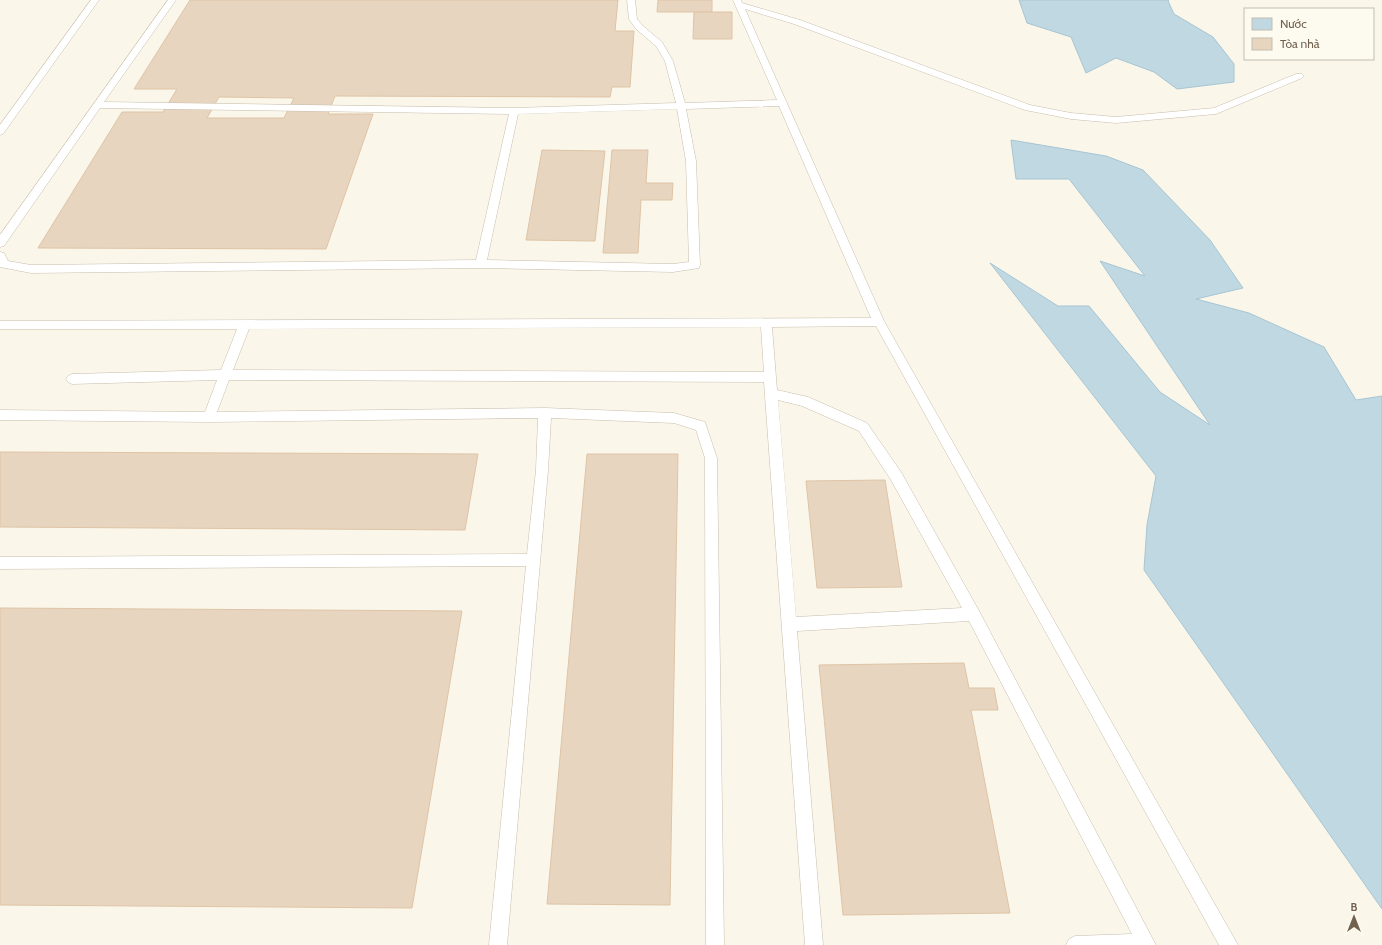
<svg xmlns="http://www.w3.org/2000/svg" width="1382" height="945" viewBox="0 0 1382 945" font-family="Cabin,sans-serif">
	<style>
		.water { fill: #c0d8e2; stroke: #a7c5d3 }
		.building { fill: #e8d5bf; stroke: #dec4a6; fill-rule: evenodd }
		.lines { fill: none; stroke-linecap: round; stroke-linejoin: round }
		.lane-casing { stroke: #c8bead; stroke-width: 1 }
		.lane { fill: #fff; fill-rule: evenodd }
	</style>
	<rect width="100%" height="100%" fill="#faf6e9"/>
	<!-- water -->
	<g class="water">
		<polygon points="1019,0 1169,0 1168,1 1174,14 1213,37 1234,64 1234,82 1177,89 1154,72 1116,58 1086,73 1071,37 1027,23"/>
		<polygon points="1011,140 1106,156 1143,170 1210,240 1243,288 1196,299 1249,313 1324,347 1356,400 1382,396 1382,909 1144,570 1147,525 1156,476 990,263 1058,306 1089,306 1160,392 1210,425 1100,261 1145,276 1069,179 1016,179"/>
	</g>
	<!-- building -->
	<g class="building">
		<path d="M190,0h428l-3,31h19l-4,56h-18l-2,10 -275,-1 -7,18h45l-47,135 -288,-1 84,-136h41l14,-23h-43zM219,97l75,1 -10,20h-77z"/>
		<polygon points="658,0 712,0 712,12 657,12"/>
		<polygon points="694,12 732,12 732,39 693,39"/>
		<polygon points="542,150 605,151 595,241 526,240"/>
		<polygon points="612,150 648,150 646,183 673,183 672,200 641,200 638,253 603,253"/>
		<polygon points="0,452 478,454 465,530 0,527"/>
		<polygon points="587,454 678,454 670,905 547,904"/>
		<polygon points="885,480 902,587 817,588 806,481"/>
		<polygon points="0,608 462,611 412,908 0,905"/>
		<polygon points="964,663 969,688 994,688 998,710 971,710 1010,913 843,915 819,665"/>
	</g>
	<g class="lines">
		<!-- lane casing -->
		<g class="lane-casing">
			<g id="lane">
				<polygon points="91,0 99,0 3,134 0,135 0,125"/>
				<path d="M168,0h8l-72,102 410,6 162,-5 -11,-42 -9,-15 -20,-17 -7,-10 -2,-19h8l2,19 5,6 20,17 11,19 12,42 92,-3 -44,-100h8l1,3 58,17 230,85 41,8 45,4 98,-9 82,-34h6l2,2 -2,2 -86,36 -100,9 -45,-4 -46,-9 -231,-86 -49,-15 139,312 354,624h-19l-343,-619 -104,1 5,63 31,7 59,26 34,49 77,137 178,336h-90l3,-6 6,-3 57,-2 -163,-313 -172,10 26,314h-18l-41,-563 -535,-2 -12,32 328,-4 129,5 31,9 12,36 7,487h-18l-1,-487 -9,-28 -22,-7 -123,-5 -3,52 -41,475h-18l37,-379 -526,3v-12l527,-3 9,-84 2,-52 -329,4 -209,-2v-10l205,2 12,-32 -145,4 -4,-2 -2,-3 2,-3 4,-2 149,-4 16,-41h-237v-8l871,-3 -92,-212 -93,3 10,52 4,104 -1,3 -26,4 -192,-4 -450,5 -31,-6v-15l4,1 4,8 23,4 445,-5 33,-146 -409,-6 -96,138 -4,1v-12zM677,109l9,52 3,101 -16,2 -186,-4 31,-146zM761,327l3,45 -531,-2 16,-41zM778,400l24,6 57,25 32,49 71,128 -166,9z"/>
			</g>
		</g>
		<!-- lane -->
		<use href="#lane" class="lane"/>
	</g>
	<!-- legend -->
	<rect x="1244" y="8" width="130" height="52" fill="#fdfaf0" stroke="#c5bdb0"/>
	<rect x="1252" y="18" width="20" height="12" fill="#c0d8e2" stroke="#c5bdb0"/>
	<text x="1280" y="28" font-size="12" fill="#72614f">Nước</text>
	<rect x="1252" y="38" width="20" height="12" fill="#e8d5bf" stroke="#c5bdb0"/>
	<text x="1280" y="48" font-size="12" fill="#72614f">Tòa nhà</text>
	<!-- north arrow -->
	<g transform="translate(1354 917)" stroke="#fdfaf0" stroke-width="3" paint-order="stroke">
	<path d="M0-3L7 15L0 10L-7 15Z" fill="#72614f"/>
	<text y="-6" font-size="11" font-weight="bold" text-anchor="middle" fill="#72614f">B</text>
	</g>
</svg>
